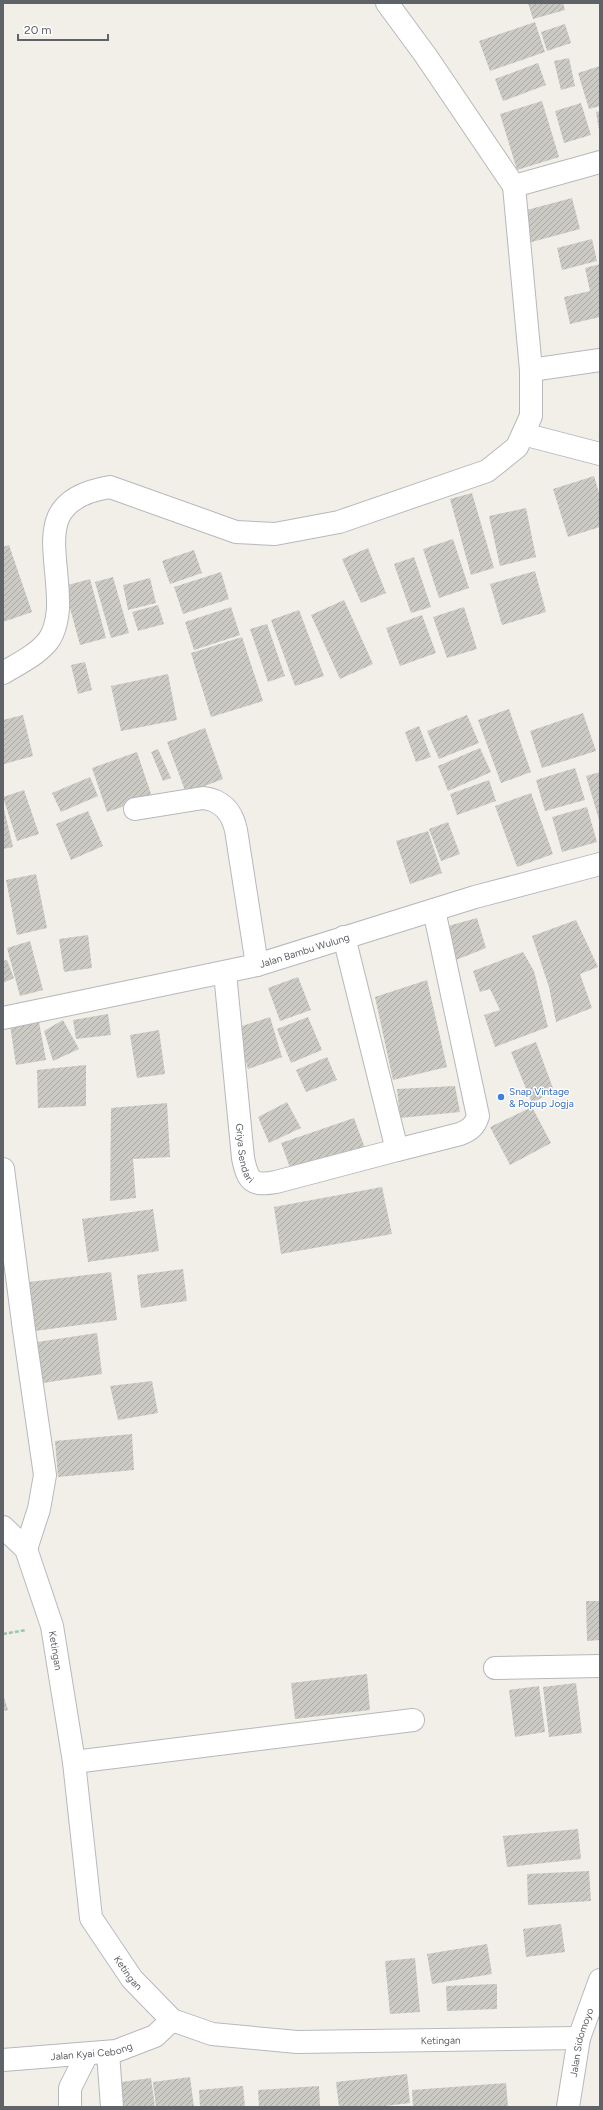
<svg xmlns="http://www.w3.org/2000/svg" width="603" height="2110" viewBox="0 0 603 2110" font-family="Figtree,sans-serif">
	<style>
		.building { fill: url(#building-hatch) }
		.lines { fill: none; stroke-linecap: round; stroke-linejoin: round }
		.street-casing { stroke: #b5b8bc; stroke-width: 24 }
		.secondary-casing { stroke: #b6babf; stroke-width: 24 }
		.path { stroke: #9cc7a9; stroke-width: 2.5; stroke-dasharray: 4 2; stroke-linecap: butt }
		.street { stroke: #fff; stroke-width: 22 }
		.secondary { stroke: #fff; stroke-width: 22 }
		.shop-dot { fill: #3f7fe0; stroke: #fff; stroke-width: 1.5 }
		.labels { text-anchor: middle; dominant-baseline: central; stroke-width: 3; stroke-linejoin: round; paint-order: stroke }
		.street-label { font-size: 10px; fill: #5f6368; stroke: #fff }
		.shop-label { font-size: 10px; fill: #366cbe; stroke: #fff; text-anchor: start }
	</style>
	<defs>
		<pattern id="building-hatch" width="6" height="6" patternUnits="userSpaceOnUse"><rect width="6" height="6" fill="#cccac5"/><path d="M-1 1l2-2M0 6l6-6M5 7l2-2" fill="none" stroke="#a9a8a4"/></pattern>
	</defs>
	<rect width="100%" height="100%" fill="#f1efe8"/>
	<!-- building -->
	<g class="building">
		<polygon points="528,3 563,3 565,10 533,19"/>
		<polygon points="535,22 545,52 490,71 479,41"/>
		<polygon points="565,24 571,43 547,51 541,32"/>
		<polygon points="569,58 575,86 561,90 554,61"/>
		<polygon points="538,63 546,85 503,101 495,79"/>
		<polygon points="600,66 600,106 589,109 578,73"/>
		<polygon points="542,101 559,157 517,170 500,114"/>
		<polygon points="581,103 591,135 564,143 555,111"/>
		<polygon points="600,111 600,130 599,130 596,112"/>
		<polygon points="572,198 580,229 528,243 519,212"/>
		<polygon points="592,239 597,261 562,270 557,248"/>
		<polygon points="600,264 600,317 570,324 564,297 590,291 585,268"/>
		<polygon points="594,476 600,496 600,527 568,537 553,489"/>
		<polygon points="472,493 494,568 471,575 450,499"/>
		<polygon points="526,508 536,557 500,566 489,516"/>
		<polygon points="453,539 469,588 439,598 423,549"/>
		<polygon points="9,545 32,612 3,622 3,547"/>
		<polygon points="368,548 386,593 361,603 342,559"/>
		<polygon points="194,550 202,573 170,584 162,561"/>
		<polygon points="414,557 431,607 411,613 394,564"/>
		<polygon points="535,571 546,612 502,625 490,584"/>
		<polygon points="221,572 229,599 183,614 174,587"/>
		<polygon points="113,577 129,633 111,638 95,582"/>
		<polygon points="150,578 156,603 128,610 123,585"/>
		<polygon points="90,579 106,638 80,645 64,586"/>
		<polygon points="344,600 373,664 340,679 311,615"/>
		<polygon points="158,605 164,624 138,631 132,612"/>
		<polygon points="231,607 240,635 194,650 185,622"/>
		<polygon points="464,607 477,649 447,658 433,617"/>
		<polygon points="299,610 324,676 295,686 271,620"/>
		<polygon points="422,615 436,653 400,666 386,628"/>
		<polygon points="267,624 285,676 268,682 250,629"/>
		<polygon points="242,637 263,701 211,717 191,653"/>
		<polygon points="85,662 92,690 78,694 71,665"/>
		<polygon points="168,674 177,720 121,731 111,686"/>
		<polygon points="509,709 531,772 501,783 478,720"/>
		<polygon points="583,713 596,751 542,768 530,731"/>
		<polygon points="23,715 33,756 4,764 3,720"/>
		<polygon points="467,715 479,743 439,759 427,731"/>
		<polygon points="419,726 431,757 416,762 405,732"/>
		<polygon points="205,728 223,779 186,793 167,742"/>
		<polygon points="480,748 491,772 448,791 438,766"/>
		<polygon points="158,749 171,778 163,781 151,752"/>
		<polygon points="137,752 152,797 107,812 92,768"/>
		<polygon points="575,768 585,800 545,811 536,780"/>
		<polygon points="600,772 600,823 586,776"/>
		<polygon points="90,777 98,796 61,812 52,793"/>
		<polygon points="489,780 496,801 457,815 450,794"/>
		<polygon points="24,790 39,834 17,841 3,797"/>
		<polygon points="531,793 553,854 517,867 495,806"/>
		<polygon points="3,805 13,847 3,849"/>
		<polygon points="587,807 597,842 562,852 552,817"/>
		<polygon points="88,811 103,846 71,860 56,824"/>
		<polygon points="448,822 460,854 441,861 429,829"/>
		<polygon points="428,831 442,873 410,884 396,841"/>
		<polygon points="36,874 47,928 17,935 6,880"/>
		<polygon points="477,918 486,948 451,962 441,928"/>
		<polygon points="576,920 598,967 580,974 592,1008 556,1022 549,987 532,936"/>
		<polygon points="88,935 92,968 64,972 59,939"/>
		<polygon points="30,941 43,990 20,996 7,948"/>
		<polygon points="523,952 534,971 548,1027 495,1047 484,1015 500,1010 490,989 480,992 473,971"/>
		<polygon points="7,960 14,978 3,983 3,961"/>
		<polygon points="298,977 311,1010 280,1021 268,988"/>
		<polygon points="427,980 447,1067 393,1080 375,997"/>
		<polygon points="108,1014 111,1035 76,1039 73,1020"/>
		<polygon points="270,1017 282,1057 248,1069 236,1028"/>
		<polygon points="308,1017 322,1050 291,1063 277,1029"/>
		<polygon points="63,1020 79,1049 53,1061 44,1031"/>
		<polygon points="39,1022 46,1060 16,1065 10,1025"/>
		<polygon points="159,1030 165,1074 137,1078 130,1035"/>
		<polygon points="536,1042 554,1091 532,1103 511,1052"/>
		<polygon points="327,1057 337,1080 306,1092 296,1070"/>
		<polygon points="86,1065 86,1106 38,1108 37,1070"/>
		<polygon points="455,1086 460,1112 400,1118 397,1089"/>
		<polygon points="287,1102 301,1128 269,1143 258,1117"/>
		<polygon points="167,1103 170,1157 133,1159 136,1198 110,1201 111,1108"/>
		<polygon points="532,1107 551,1143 510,1165 490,1127"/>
		<polygon points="354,1118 367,1154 293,1176 281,1143"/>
		<polygon points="382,1187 392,1234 281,1254 274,1207"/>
		<polygon points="153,1209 159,1251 88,1262 82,1219"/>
		<polygon points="183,1269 187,1301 141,1308 137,1275"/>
		<polygon points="111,1272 117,1320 35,1331 29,1282"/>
		<polygon points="97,1333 102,1374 43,1383 37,1342"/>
		<polygon points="152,1381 158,1413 118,1420 110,1386"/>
		<polygon points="132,1434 134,1470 58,1477 55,1441"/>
		<polygon points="586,1601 600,1601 600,1640 587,1641"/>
		<polygon points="367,1674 370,1710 295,1719 291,1683"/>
		<polygon points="576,1683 582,1733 549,1737 543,1687"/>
		<polygon points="539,1686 545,1732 515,1737 509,1690"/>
		<polygon points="3,1694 8,1710 3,1711"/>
		<polygon points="578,1829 581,1859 507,1867 503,1836"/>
		<polygon points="589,1871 591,1901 528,1905 527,1874"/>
		<polygon points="561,1924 565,1952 526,1957 523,1929"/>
		<polygon points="487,1944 492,1974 432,1984 427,1954"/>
		<polygon points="415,1958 420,2012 390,2014 385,1961"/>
		<polygon points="497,1984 497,2009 447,2011 446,1986"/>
		<polygon points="407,2074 410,2103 377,2107 339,2107 336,2082"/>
		<polygon points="190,2077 194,2107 156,2107 153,2082"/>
		<polygon points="151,2078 155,2107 117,2107 114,2083"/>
		<polygon points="506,2083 508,2107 413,2107 412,2090"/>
		<polygon points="243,2086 245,2107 200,2107 199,2090"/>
		<polygon points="319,2086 320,2107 259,2107 258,2090"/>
	</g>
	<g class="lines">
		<!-- street casing -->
		<g class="street-casing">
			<g id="street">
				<polyline points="387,3 426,56 514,186"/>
				<polyline points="531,370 600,360"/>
				<polyline points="523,434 600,454"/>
				<path d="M3,673c15,-9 34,-18 45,-32 7,-9 9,-21 10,-32 2,-57 -28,-109 52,-122l126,45 39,2 64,-12 148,-51 30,-24 14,-31v-46l-17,-184 86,-24"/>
				<path d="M135,809l68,-11c19,2 29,14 33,32l21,135"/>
				<path id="s1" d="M225,973l18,185c5,24 9,28 33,24l121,-32 -53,-213"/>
				<path id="s2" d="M3,1018l254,-53 218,-68 125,-33"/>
				<path d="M397,1150l63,-16c10,-4 15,-8 18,-18l-44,-206"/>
				<polyline points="3,1169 24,1330 45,1475 39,1509 26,1549"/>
				<polyline points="495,1668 600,1666"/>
				<polyline points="74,1762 413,1720"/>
				<polyline points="108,2053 112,2107"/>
				<path id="s3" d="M3,2060l113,-9 39,-15 17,-16"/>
				<polyline points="70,2107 70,2088 87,2054"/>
			</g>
		</g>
		<!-- secondary casing -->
		<g class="secondary-casing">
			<g id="secondary">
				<path id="s4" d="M3,1527l23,22 26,77 22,136 17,156 41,61 40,41 40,14 85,8 282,-4"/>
				<path id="s5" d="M568,2107l11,-69 21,-58"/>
			</g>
		</g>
		<!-- path -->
		<polyline class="path" points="3,1634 26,1630"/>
		<!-- street -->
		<use href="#street" class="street"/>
		<!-- secondary -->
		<use href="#secondary" class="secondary"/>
	</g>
	<!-- markers -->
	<circle class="shop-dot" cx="501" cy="1097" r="4"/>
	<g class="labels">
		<!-- street labels -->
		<g class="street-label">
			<text stroke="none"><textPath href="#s2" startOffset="309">Jalan Bambu Wulung</textPath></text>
			<text stroke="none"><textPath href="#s1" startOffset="181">Griya Sendari</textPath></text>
			<text stroke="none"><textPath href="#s4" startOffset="138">Ketingan</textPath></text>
			<text stroke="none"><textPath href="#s4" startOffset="474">Ketingan</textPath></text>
			<text stroke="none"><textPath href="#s4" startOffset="810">Ketingan</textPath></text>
			<text stroke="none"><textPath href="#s5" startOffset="66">Jalan Sidomoyo</textPath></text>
			<text stroke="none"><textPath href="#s3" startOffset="89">Jalan Kyai Cebong</textPath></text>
		</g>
		<!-- shop labels -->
		<g class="shop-label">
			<text x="509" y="1091">Snap Vintage<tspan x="509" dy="12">&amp; Popup Jogja</tspan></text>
		</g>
	</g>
	<!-- border -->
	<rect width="603" height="2110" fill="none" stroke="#5f6368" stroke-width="8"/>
	<!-- scale -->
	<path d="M18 34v6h90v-6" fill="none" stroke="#5f6368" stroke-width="2"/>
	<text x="24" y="34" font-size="12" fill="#5f6368" stroke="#ffffff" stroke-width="3" paint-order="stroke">20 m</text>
</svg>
